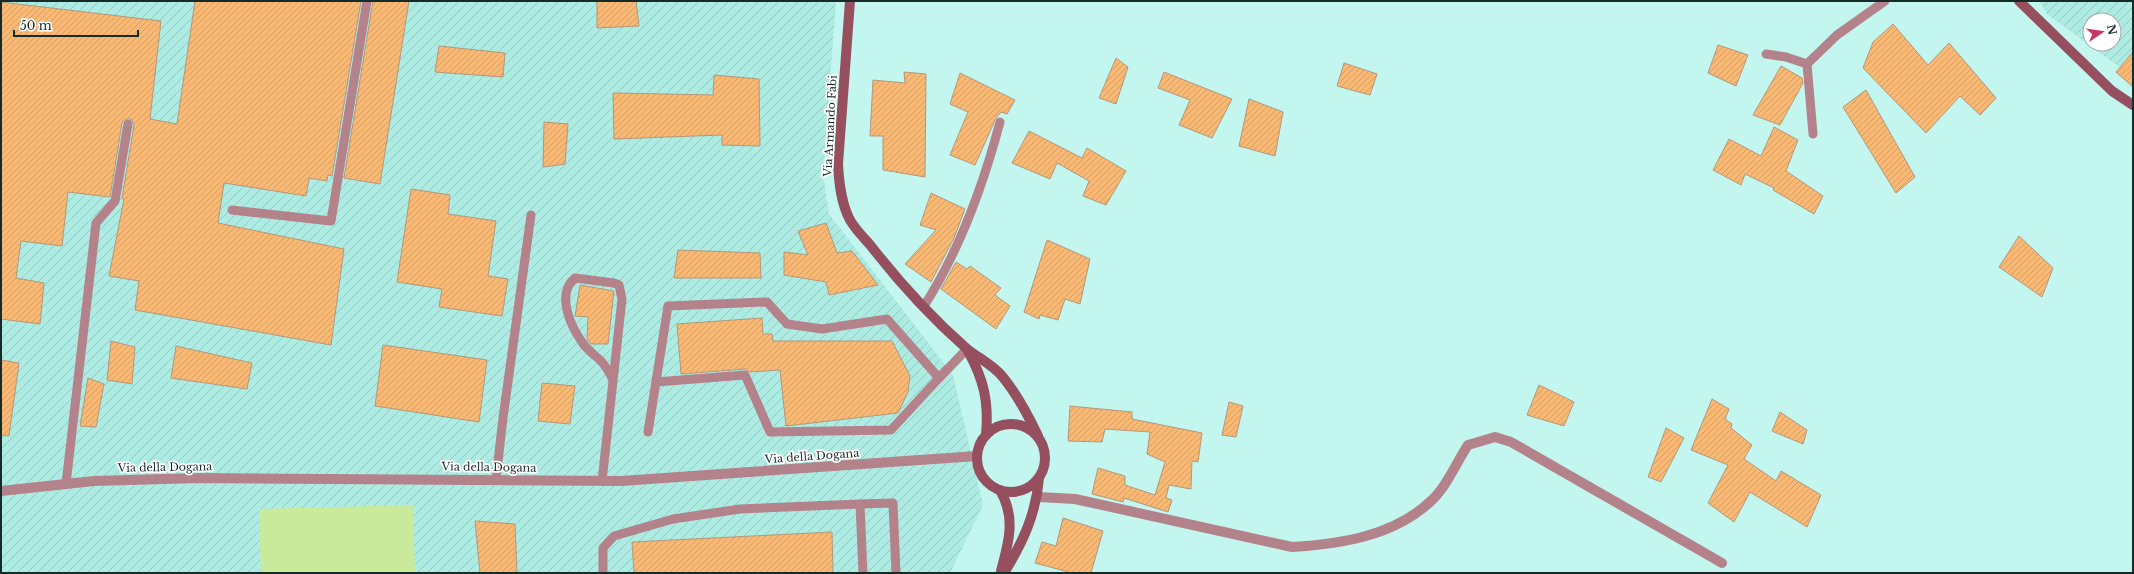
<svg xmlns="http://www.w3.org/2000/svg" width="2134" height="574" viewBox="0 0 2134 574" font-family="'Libre Baskerville',serif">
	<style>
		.industrial { fill: url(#industrial-furrows); fill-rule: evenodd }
		.pitch { fill: #caea9b }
		.building { fill: url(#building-hatch); stroke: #b4977a }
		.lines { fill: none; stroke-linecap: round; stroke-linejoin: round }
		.lane { stroke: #b4828b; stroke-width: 9 }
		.street { stroke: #b4828b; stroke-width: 10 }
		.secondary { stroke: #954f5e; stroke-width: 10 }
		.labels { text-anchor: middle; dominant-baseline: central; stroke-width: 3.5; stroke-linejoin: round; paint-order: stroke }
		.street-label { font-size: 11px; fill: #162a28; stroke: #fff }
	</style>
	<defs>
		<pattern id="industrial-furrows" width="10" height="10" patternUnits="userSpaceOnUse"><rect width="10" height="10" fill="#aeebe3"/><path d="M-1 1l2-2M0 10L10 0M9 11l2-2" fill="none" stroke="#95cac3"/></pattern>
		<pattern id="building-hatch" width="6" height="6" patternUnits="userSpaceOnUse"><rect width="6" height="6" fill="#f8b976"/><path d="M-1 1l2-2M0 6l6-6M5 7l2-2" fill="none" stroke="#d49f66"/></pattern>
	</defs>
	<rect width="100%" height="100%" fill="#c2f6ef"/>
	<!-- industrial -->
	<g class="industrial">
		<polygon points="1,1 836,1 823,175 829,214 953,375 983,505 950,573 1,573"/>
		<path d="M2039,1h94v76l-86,-63zM2090,20h24v24h-24z"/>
	</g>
	<!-- pitch -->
	<polygon class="pitch" points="413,505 415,573 261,573 259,509"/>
	<!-- building -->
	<g class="building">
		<polygon points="195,1 361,1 332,176 328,175 327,181 309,178 306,196 224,183 218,223 344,249 331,345 135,310 139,281 109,276 124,199 122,198 134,125 132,120 129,118 124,120 122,123 110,197 68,192 62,246 21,241 16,278 44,283 40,324 1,319 1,2 161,21 150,119 177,124"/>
		<polygon points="373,1 409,1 380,184 344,178"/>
		<polygon points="597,1 636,1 639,26 597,28"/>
		<polygon points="1893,24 1928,65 1949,43 1996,98 1980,115 1960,96 1926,133 1863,68 1873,42"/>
		<polygon points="1718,45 1748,55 1736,86 1708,73"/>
		<polygon points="439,46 505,53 503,77 435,72"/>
		<polygon points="2133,52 2133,87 2116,72"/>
		<polygon points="1116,58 1128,67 1116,104 1099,98"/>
		<polygon points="1344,63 1377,74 1370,95 1337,86"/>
		<polygon points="1781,66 1802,78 1803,83 1780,125 1753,115"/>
		<polygon points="904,72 926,74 925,177 883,170 883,136 870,136 873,80 905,83"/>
		<polygon points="1164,72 1232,99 1212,138 1179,125 1190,100 1158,88"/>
		<polygon points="960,73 1015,100 1007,114 1001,112 996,118 975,165 950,155 968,112 950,104"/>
		<polygon points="714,75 759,79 760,146 722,145 722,135 614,139 613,93 713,95"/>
		<polygon points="1866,90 1915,177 1896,193 1843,107"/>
		<polygon points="1249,99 1283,112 1275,156 1239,146"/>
		<polygon points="544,122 568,124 565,164 543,167"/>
		<polygon points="1774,127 1798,140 1786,171 1823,196 1814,214 1773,190 1774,188 1745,174 1741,185 1713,170 1729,139 1761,156"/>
		<polygon points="1029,131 1082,158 1087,148 1126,171 1106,205 1083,196 1089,181 1057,163 1050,179 1012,163"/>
		<polygon points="411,189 450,195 448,214 496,221 488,276 508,279 502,316 439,307 442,289 397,282"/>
		<polygon points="931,193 965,209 954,238 931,282 905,264 936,230 920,225"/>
		<polygon points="826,223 837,253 852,251 878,285 829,295 826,282 784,275 784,252 808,255 798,231"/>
		<polygon points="2019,236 2053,268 2042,297 1999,267"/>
		<polygon points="1047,240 1090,259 1080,304 1065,299 1058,320 1040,315 1039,319 1024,312"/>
		<polygon points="678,250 760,253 761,278 674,278"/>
		<polygon points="956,262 967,269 970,266 1001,288 995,295 1010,306 996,329 941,289"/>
		<polygon points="580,285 614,291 608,344 591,344 587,339 588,317 575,316"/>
		<polygon points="762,318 763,334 772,334 773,341 892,341 910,376 908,392 898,413 786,426 780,370 750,372 745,369 681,374 677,324"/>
		<polygon points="111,341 135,347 132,384 107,380"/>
		<polygon points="383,345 487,360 479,422 375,406"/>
		<polygon points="176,346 252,363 247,389 171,378"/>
		<polygon points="1,360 19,363 9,436 1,435"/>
		<polygon points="88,378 104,384 96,427 80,426"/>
		<polygon points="542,383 575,386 570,424 538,421"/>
		<polygon points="1539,385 1574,402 1564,426 1527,415"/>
		<polygon points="1712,399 1729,409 1725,419 1732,424 1731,428 1752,445 1744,459 1776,481 1781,471 1821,495 1807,527 1750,492 1734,522 1708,503 1728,465 1691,450"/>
		<polygon points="1229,402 1243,406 1236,437 1222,435"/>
		<polygon points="1070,406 1132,412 1132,419 1202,433 1198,462 1192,461 1191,489 1169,485 1166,498 1172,500 1168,512 1124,498 1123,502 1092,494 1098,468 1125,476 1125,485 1155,495 1165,462 1147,454 1150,432 1105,429 1102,442 1068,441"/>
		<polygon points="1780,412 1807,430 1803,444 1772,431"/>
		<polygon points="1666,428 1684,438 1661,482 1648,477"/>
		<polygon points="1063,518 1103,531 1091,573 1072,573 1035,563 1042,542 1056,546"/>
		<polygon points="475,521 515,524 517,573 480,573"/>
		<polygon points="832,532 833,573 634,573 632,542"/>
	</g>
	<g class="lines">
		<!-- lane -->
		<g class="lane">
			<polyline points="1766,54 1786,57 1807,64 1837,35 1885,1"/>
			<polyline points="1807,64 1813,134"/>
			<polyline points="232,210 331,221 367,1"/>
			<path d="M924,306c36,-56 59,-120 76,-184"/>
			<polyline points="656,382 745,375 770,432 891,430 939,378"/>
			<polyline points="648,432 668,306 767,302 787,324 822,329 887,319 939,378 967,349"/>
			<polyline points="496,479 503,418 531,215"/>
			<path d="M602,481l20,-182 -3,-14 -5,-2 -39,-5c-19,16 -5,47 7,64 5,8 13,13 20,20 4,5 8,12 11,18"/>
			<polyline points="66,484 96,223 115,201 128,124"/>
			<polyline points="860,504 893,503 896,573"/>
			<polyline points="603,573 603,548 614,536 673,519 740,509 860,504 863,573"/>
		</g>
		<!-- street -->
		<g class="street">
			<polyline points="1,491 94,481 200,478 621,481 977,456"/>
			<path d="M1038,497l37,2 217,48c49,-3 102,-11 139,-46 16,-15 25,-38 37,-56l27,-8 16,5 211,121"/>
		</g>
		<!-- secondary -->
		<g class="secondary">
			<path d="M850,1l-12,163c1,19 3,39 12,56 5,9 14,18 21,26 28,36 61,72 95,102 12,10 26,16 36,28 15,18 26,39 36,60"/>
			<polyline points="2019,1 2112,91 2133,105"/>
			<path d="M968,351c16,29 21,51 18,84"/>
			<circle cx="1011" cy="458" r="34"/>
			<path d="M1000,490c16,27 9,52 1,81"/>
			<path d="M1004,573c19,-31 32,-59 35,-95"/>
		</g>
	</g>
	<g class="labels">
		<!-- street labels -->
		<g class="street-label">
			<text transform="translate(830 126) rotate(-87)">Via Armando Fabi</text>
			<text transform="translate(812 456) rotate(-4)">Via della Dogana</text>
			<text transform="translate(165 467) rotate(-1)">Via della Dogana</text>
			<text transform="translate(489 467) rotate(1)">Via della Dogana</text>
		</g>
	</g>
	<!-- border -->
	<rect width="2134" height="574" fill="none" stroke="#162a28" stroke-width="4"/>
	<!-- north arrow -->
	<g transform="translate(2102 32) rotate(77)"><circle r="19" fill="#ffffff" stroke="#a2aaa9"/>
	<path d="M0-3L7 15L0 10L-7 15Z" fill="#c73965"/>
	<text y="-6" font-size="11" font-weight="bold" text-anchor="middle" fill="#162a28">N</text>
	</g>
	<!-- scale -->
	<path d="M14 30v6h124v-6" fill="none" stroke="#162a28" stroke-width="2"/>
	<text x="20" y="30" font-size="12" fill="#162a28" stroke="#ffffff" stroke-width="3" paint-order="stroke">50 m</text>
</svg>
